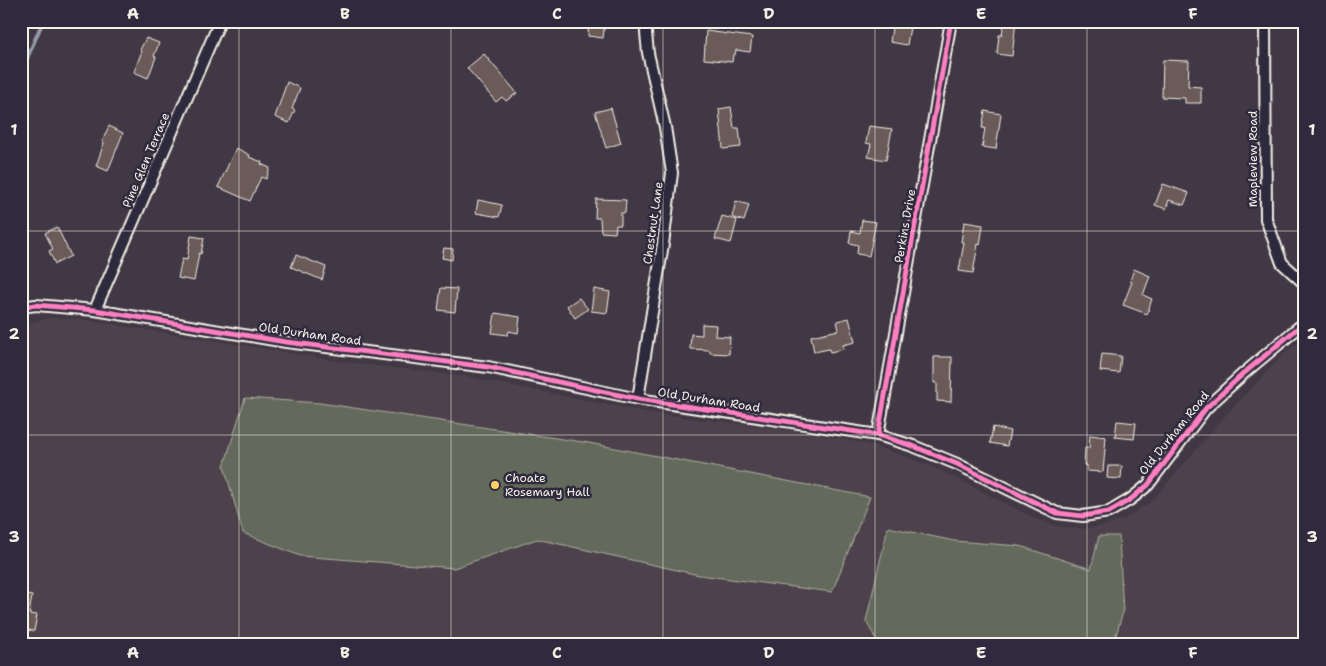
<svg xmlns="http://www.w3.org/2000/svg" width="1326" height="666" viewBox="0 0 1326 666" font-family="'Shantell Sans',sans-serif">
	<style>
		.built { fill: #4e424b }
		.green { fill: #646a5c; stroke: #acaea2 }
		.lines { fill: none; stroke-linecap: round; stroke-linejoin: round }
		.stream { stroke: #949aa7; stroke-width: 4 }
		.building { fill: #6b5a58; stroke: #f4f1e8 }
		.minor-casing { stroke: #f4f1e8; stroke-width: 14 }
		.minor { stroke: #2f2a3d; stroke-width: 10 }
		.cycleway-casing { stroke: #2f2a3d; stroke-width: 8 }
		.cycleway { stroke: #ff80c0; stroke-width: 5 }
		.grid { fill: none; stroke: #f4f1e8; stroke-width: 1; stroke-opacity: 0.55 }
		.poi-dot { fill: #ffd166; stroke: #2f2a3d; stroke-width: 2 }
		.labels { text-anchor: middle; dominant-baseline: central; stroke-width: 5; stroke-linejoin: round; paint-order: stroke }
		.street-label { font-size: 12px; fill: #f4f1e8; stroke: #2f2a3d }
		.poi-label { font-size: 12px; fill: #f4f1e8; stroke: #2f2a3d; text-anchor: start }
		.neatline { fill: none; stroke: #f4f1e8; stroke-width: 2 }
		.grid-label { font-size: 16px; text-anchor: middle; font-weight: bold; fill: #f4f1e8 }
	</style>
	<rect width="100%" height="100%" fill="#413845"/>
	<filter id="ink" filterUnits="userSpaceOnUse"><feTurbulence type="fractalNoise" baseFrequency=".02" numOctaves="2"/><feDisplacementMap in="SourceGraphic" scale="10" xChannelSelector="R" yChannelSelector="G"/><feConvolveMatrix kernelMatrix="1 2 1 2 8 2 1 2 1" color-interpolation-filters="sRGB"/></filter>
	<g filter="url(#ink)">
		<!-- built -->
		<polygon class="built" points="52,318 80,319 345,362 469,377 644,412 804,432 867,444 904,456 940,470 1036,519 1057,526 1080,529 1102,526 1124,519 1152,501 1226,415 1286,352 1305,337 1305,645 21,645 21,324"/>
		<!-- green -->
		<g class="green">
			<polygon points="245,398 320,403 589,443 870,497 832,592 699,575 537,539 454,568 300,556 243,533 224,466"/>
			<polygon points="888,527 954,541 1020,546 1091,569 1099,536 1119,536 1123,612 1113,645 879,645 866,621"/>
		</g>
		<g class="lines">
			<!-- stream -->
			<polyline class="stream" points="21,79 28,56 43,21"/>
		</g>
		<!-- building -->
		<g class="building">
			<polygon points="589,21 605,21 603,38 588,36"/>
			<polygon points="893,21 911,21 907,45 890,42"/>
			<polygon points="1004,21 1016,21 1012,56 997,54 999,35 1002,35"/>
			<polygon points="706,31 752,37 750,52 736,50 735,55 733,55 732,62 704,59"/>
			<polygon points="146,38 159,43 154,56 156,57 148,78 134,72 142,51 140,50"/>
			<polygon points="484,54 517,93 506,101 502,97 496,102 467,68"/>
			<polygon points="1163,60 1189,61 1188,86 1201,87 1201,103 1185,103 1185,98 1162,97"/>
			<polygon points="287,82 300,88 292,109 295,110 289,123 275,117"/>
			<polygon points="731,107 734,128 739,128 741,147 723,149 719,109"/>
			<polygon points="611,108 621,143 606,148 595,112"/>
			<polygon points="985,111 1001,114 996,149 982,147 985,128 982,128"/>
			<polygon points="109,126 123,133 108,171 96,166 104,143 102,142"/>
			<polygon points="869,126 892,129 886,160 868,157 871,144 866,143"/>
			<polygon points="236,148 250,155 249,157 262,162 261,164 270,168 266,179 261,177 250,201 218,187"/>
			<polygon points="1163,184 1189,193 1184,205 1169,200 1166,209 1155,205"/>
			<polygon points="596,199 626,200 625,213 621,213 621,225 616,225 615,233 601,232 600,218 595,218"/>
			<polygon points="478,200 502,205 499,217 476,213"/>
			<polygon points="736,201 749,205 744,221 732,217"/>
			<polygon points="722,216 737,220 731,243 715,239"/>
			<polygon points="862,220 876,222 869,256 857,254 858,245 849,243 851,231 860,233"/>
			<polygon points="964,222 983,225 980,245 978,244 973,273 959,271 964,242 961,242"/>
			<polygon points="57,227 71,256 55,264 49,251 53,249 45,233"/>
			<polygon points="191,236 204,238 201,254 199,253 194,281 178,278 182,259 187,260"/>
			<polygon points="444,248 453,249 452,260 442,258"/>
			<polygon points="296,255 326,267 322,280 291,267"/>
			<polygon points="1134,269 1150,276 1143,295 1152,299 1147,314 1123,305 1132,282 1130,281"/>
			<polygon points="441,288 457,289 455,312 438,310"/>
			<polygon points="594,289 610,292 607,313 591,311"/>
			<polygon points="579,298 588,309 575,318 567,306"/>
			<polygon points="495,313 520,317 518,333 509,331 508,335 492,333"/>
			<polygon points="849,318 855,342 843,345 844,349 830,352 829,349 814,352 811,336 839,330 837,321"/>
			<polygon points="702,324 716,325 715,336 730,337 729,354 710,353 710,350 690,349 691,334 702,335"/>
			<polygon points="1102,354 1121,356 1119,373 1100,371"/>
			<polygon points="934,357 952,357 951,402 937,401 937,383 934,383"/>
			<polygon points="1117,421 1136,423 1134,439 1115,437"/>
			<polygon points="993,427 1010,431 1007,446 990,443"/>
			<polygon points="1090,435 1106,437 1103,472 1087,471 1087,465 1084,465 1085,448 1089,448"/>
			<polygon points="1108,466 1122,466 1121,479 1107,478"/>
			<polygon points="21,594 32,596 29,614 37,615 34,631 21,629"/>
		</g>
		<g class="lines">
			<!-- minor casing -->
			<g class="minor-casing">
				<g id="minor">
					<polyline points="1265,21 1266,219 1282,263 1305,284"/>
					<polyline points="21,307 36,305 95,310 286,342 488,367 638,399 878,435 913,446 957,464 1057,513 1083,516 1109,512 1131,499 1148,485 1206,408 1243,374 1305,322"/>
					<polyline points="95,310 220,21"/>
					<polyline points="638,399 663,244 672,173 665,127 648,53 646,33 647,21"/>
					<polyline points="878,435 951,21"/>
				</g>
			</g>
			<!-- minor -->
			<use href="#minor" class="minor"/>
			<!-- cycleway casing -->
			<g class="cycleway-casing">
				<g id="cycleway">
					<polyline points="21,307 36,305 95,310 286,342 488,367 638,399 878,435 913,446 957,464 1057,513 1083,516 1109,512 1131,499 1148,485 1206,408 1243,374 1305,322"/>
					<polyline points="878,435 951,21"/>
				</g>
			</g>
			<!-- cycleway -->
			<use href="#cycleway" class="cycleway"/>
		</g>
	</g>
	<!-- grid -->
	<path class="grid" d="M239,21v624M451,21v624M663,21v624M875,21v624M1087,21v624M21,231h1284M21,435h1284"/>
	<!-- markers -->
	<circle class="poi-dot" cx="495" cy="485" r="5"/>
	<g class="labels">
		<!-- street labels -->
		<g class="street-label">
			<text transform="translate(1253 159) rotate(-90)">Mapleview Road</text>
			<text transform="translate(146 160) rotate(-67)">Pine Glen Terrace</text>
			<text transform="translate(653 223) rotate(-82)">Chestnut Lane</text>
			<text transform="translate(905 226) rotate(-80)">Perkins Drive</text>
			<text transform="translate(310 334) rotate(8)">Old Durham Road</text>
			<text transform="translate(709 400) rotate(9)">Old Durham Road</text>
			<text transform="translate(1174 433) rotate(-51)">Old Durham Road</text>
		</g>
		<!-- poi labels -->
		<g class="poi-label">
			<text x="505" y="478">Choate<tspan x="505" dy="14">Rosemary Hall</tspan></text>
		</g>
	</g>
	<!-- margin -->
	<rect width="1326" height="666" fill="none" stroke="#2f2a3d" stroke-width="55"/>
	<rect x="28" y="28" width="1270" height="610" class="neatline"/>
	<g class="grid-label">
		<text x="133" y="19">A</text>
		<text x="345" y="19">B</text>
		<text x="557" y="19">C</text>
		<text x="769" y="19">D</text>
		<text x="981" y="19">E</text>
		<text x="1193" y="19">F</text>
		<text x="14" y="135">1</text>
		<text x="1312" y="135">1</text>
		<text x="14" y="339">2</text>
		<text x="1312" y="339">2</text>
		<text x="14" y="542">3</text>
		<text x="1312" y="542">3</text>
		<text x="133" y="658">A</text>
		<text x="345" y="658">B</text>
		<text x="557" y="658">C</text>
		<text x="769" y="658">D</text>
		<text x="981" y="658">E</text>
		<text x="1193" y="658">F</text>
	</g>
</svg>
